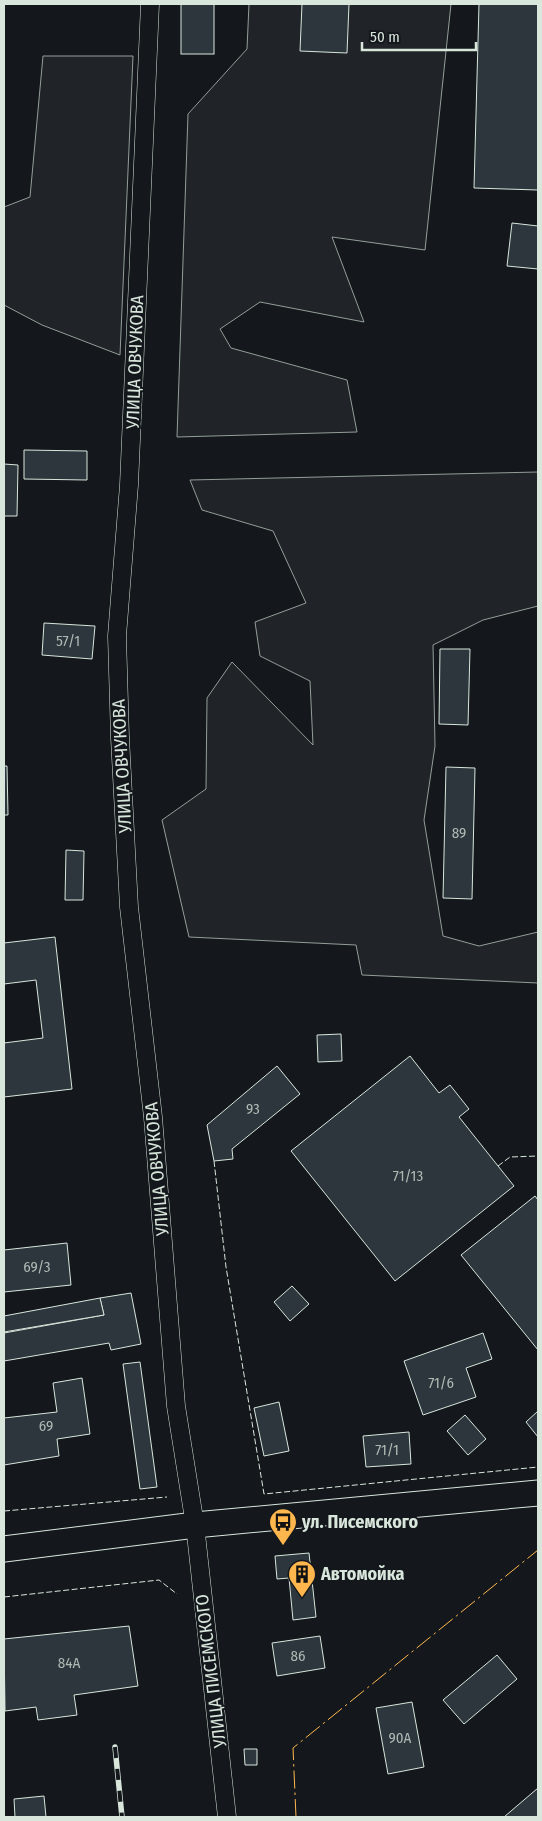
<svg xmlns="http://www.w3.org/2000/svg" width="542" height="1821" viewBox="0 0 542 1821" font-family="'Fira Sans Condensed',sans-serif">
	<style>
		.green { fill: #202428; stroke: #939e99 }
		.building { fill: #2c363c; stroke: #d8e6dc }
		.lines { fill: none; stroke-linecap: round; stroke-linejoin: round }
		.minor-casing { stroke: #d8e6dc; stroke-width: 19 }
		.highway-casing { stroke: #d8e6dc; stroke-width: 27 }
		.minor { stroke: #14181c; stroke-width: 18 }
		.highway { stroke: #14181c; stroke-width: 25 }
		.rail-casing { stroke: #d8e6dc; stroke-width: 5.5 }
		.rail { stroke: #14181c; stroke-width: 4; stroke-dasharray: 11; stroke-linecap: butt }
		.fence { stroke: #d8e6dc; stroke-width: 1; stroke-dasharray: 6 2.5; stroke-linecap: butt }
		.power { stroke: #ffb74d; stroke-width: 1; stroke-dasharray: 18 4 2.5 4; stroke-linecap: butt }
		.labels { text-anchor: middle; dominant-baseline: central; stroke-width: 4; stroke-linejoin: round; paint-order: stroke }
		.number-label { font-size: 15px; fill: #adbab4 }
		.street-label { font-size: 18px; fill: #d8e6dc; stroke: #14181c }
		.poi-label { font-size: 18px; font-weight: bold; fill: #d8e6dc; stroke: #14181c; text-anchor: start }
	</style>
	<rect width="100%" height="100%" fill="#14181c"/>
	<!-- green -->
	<g class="green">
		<polygon points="249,4 451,4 425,250 332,237 364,322 260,302 220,329 231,348 347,380 357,432 177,437 188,114 247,49"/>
		<polygon points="43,56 133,56 120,355 42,325 4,305 4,207 30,197"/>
		<polygon points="538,472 538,606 483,620 433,645 435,746 424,820 443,936 479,946 538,932 538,983 362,975 356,945 189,937 162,820 206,789 207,698 232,662 313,745 310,681 260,656 255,622 306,603 273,531 202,510 190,480"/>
	</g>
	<!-- building -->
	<g class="building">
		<rect x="181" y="4" width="33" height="50"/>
		<polygon points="302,4 349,4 347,53 300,51"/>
		<polygon points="479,4 538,4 538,190 474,188"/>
		<polygon points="512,223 538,226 538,269 507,266"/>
		<polygon points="24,450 87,451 87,480 24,479"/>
		<polygon points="4,464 18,465 17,516 4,516"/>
		<polygon points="44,623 95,626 92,659 42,655"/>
		<polygon points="440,649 470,649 468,725 439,724"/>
		<polygon points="4,766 7,766 8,815 4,815"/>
		<polygon points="446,767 475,768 472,899 443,898"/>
		<polygon points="66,850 84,851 83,900 65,900"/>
		<polygon points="55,937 72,1089 4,1097 4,1043 43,1038 36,980 4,984 4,943"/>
		<polygon points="341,1034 342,1061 318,1062 317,1035"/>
		<polygon points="410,1056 439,1093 450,1085 469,1109 459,1117 514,1186 395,1281 291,1151"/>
		<polygon points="277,1066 300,1094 232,1149 233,1159 214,1161 207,1125"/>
		<polygon points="535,1196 538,1200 538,1350 461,1255"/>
		<polygon points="67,1243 71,1285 4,1292 4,1250"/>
		<polygon points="292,1286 309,1304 290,1321 274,1302"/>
		<polygon points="131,1293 141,1344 111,1350 109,1343 4,1361 4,1333 104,1315 100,1298"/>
		<polygon points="100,1298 104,1315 4,1332 4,1316"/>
		<polygon points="483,1333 492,1359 466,1368 476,1397 423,1415 404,1361"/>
		<polygon points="140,1362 157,1487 140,1489 123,1364"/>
		<polygon points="82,1378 90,1434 57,1439 59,1456 4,1465 4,1418 57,1412 53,1383"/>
		<polygon points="279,1402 289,1451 264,1456 254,1408"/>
		<polygon points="538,1411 538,1437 526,1422"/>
		<polygon points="465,1415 486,1439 468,1455 447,1431"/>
		<polygon points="409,1432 411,1464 366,1467 363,1436"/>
		<polygon points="309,1553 316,1617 293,1620 289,1578 277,1579 275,1556"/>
		<polygon points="129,1626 138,1686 74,1695 77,1715 38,1720 36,1707 5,1711 4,1639"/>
		<polygon points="320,1636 325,1668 277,1676 272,1643"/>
		<polygon points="497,1655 517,1679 464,1724 443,1700"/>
		<polygon points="412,1702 424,1767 388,1774 376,1708"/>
		<polygon points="244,1749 257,1749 257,1765 245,1765"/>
		<polygon points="538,1788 538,1817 504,1817"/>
		<polygon points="44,1796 46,1817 15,1817 14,1799"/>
	</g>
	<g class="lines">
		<!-- minor casing -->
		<g class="minor-casing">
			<polyline id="minor" points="150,4 129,485 117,636 120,738 129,907 153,1117 176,1406 195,1525 227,1817"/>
		</g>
		<!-- highway casing -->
		<g class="highway-casing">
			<polyline id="highway" points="4,1549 195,1525 538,1493"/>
		</g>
		<!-- minor -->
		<use href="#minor" class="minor"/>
		<!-- highway -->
		<use href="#highway" class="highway"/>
		<!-- rail casing -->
		<g class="rail-casing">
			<polyline id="rail" points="115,1747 122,1817"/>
		</g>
		<!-- rail -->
		<use href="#rail" class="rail"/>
		<!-- fence -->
		<g class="fence">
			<polyline points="214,1161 226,1267 264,1494 538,1467"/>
			<polyline points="498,1166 510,1157 538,1156"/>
			<polyline points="4,1511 167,1497"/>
			<polyline points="4,1597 159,1580 177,1594"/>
		</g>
		<!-- power -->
		<polyline class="power" points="296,1817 293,1748 538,1550"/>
	</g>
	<!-- icons -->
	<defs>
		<g id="bus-pin" transform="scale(1.4375)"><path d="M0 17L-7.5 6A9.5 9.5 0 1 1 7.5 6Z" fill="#ffb74d" stroke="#14181c"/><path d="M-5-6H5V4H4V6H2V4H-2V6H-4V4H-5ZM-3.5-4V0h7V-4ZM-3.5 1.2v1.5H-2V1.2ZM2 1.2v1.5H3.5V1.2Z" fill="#111"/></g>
		<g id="building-pin" transform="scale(1.4375)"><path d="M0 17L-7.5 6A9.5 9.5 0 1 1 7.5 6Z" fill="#ffb74d" stroke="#14181c"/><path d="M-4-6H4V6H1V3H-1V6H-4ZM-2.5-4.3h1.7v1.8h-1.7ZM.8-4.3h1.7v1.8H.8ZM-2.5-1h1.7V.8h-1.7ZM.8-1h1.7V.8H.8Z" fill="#111"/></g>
	</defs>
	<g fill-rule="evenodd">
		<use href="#bus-pin" x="283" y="1522"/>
		<use href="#building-pin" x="302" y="1574"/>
	</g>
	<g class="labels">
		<!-- number labels -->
		<g class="number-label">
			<text x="68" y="641">57/1</text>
			<text x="459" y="833">89</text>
			<text x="253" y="1109">93</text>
			<text x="408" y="1176">71/13</text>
			<text x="37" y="1267">69/3</text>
			<text x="441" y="1383">71/6</text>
			<text x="46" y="1426">69</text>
			<text x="387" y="1450">71/1</text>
			<text x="298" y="1656">86</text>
			<text x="69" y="1663">84А</text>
			<text x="400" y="1738">90А</text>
		</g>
		<!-- street labels -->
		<g class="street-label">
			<text transform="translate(135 362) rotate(-88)">УЛИЦА ОВЧУКОВА</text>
			<text transform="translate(122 766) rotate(-93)">УЛИЦА ОВЧУКОВА</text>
			<text transform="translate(157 1169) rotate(-95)">УЛИЦА ОВЧУКОВА</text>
			<text transform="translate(211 1671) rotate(-97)">УЛИЦА ПИСЕМСКОГО</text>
		</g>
		<!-- poi labels -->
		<g class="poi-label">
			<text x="302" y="1522">ул. Писемского</text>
			<text x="321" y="1574">Автомойка</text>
		</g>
	</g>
	<!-- border -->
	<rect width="542" height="1821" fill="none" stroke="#d8e6dc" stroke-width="10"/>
	<!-- scale -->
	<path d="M362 42v8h114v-8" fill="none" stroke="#d8e6dc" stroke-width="2.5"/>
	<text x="370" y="42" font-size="15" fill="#d8e6dc" stroke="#14181c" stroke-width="4" paint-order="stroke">50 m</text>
</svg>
